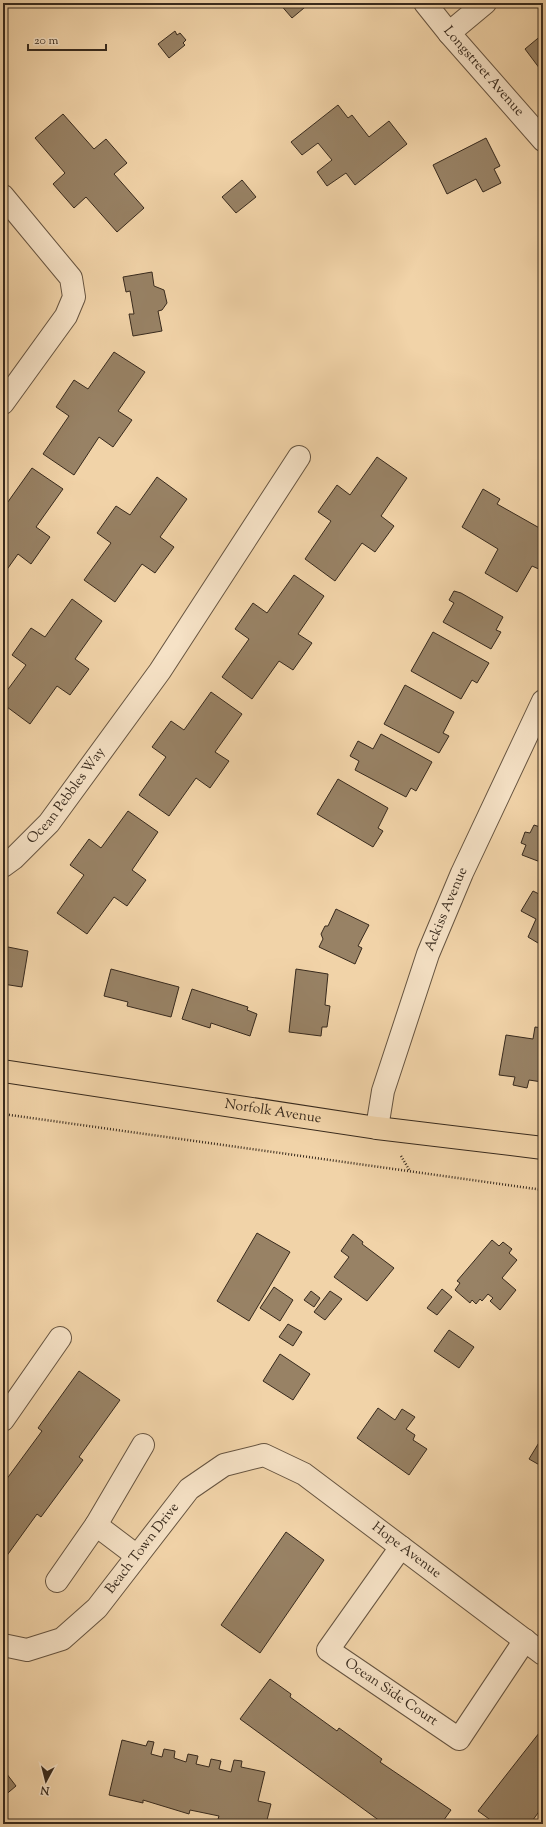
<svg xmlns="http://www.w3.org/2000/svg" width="546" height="1827" viewBox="0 0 546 1827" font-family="'Sorts Mill Goudy',serif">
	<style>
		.building { fill: #988265; stroke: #382a1d }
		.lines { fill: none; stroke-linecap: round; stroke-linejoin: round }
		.minor-casing { stroke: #665440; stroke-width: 24 }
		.major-casing { stroke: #382a1d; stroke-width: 24 }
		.path { stroke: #382a1d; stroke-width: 2.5; stroke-dasharray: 1 2; stroke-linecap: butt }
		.minor { stroke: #f6e2c6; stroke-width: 22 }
		.major { stroke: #f1d3a8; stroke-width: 22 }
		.labels { text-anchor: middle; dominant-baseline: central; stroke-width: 3.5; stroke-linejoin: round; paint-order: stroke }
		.street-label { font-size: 14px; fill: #382a1d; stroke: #f6e2c6 }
	</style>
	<rect width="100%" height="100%" fill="#f1d3a8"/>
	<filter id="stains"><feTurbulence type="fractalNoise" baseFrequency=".005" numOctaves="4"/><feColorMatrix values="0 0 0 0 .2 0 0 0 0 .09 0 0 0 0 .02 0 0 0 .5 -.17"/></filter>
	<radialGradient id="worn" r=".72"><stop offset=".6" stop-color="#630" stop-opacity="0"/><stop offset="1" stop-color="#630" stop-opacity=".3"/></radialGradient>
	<!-- building -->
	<g class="building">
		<polygon points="279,3 310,3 292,18"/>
		<polygon points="175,31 177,35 180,33 186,40 183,43 185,45 169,58 158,44"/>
		<polygon points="543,34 543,73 525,49"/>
		<polygon points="338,105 348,118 352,115 369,137 389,121 407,144 355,185 346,173 327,186 317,172 332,160 318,143 302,155 291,142"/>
		<polygon points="63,114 94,149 106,139 127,163 114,174 144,208 117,232 86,197 74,208 53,184 65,173 35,138"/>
		<polygon points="486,138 500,166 494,169 501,183 483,192 476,179 447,194 433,165"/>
		<polygon points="242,180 256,197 236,213 222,197"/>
		<polygon points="152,272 154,286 164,290 167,303 162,310 158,311 162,331 133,336 129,314 134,314 130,291 126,292 123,277"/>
		<polygon points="114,352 145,372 118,411 132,420 113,447 99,437 74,475 43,454 69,416 56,407 74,380 88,389"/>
		<polygon points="377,457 407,478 381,516 394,526 375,552 362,543 335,581 305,559 331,521 318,512 337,485 350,495"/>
		<polygon points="32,468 63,489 36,527 50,537 31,564 18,554 3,575 3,504 5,506"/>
		<polygon points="157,477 187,499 160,537 174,547 155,573 142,564 115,602 84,580 111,543 97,533 116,506 130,515"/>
		<polygon points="483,489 500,499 497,504 543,530 543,566 541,570 532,566 517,592 485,573 498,549 462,527"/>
		<polygon points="294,575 324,596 298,634 312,643 293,670 279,661 252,699 222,677 249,639 235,629 253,603 267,613"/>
		<polygon points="454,591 461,593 503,617 496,630 501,632 491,649 443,622 454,603 449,600"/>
		<polygon points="72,599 102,621 75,659 89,669 70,695 57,686 30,724 3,704 3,696 26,665 12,655 31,628 45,637"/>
		<polygon points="433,632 489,663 477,683 472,680 461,699 411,671"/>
		<polygon points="405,685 454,712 443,733 449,736 439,753 384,724"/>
		<polygon points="211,692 242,714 215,752 229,761 210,788 196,778 169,816 139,795 166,757 152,747 171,721 184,730"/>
		<polygon points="381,734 432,762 416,791 411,788 406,797 355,770 359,761 350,756 358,741 373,749"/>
		<polygon points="338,779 388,808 378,828 383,831 373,847 317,814"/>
		<polygon points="128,811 158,832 132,870 146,880 127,906 114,897 87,934 57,913 84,875 70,865 89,839 101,848"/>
		<polygon points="534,825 543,828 543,863 522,855 526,845 521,843 525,832 530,833"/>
		<polygon points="533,891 543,896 543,946 528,937 536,919 521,911"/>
		<polygon points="336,909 369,925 358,946 362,948 355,964 319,947 323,939 321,934 325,926 328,926"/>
		<polygon points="3,946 28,951 22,987 3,984"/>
		<polygon points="111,969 179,987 171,1017 127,1006 128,1002 104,996"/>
		<polygon points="296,969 328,974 325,1005 330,1006 327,1027 322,1027 321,1036 289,1032"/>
		<polygon points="192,989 248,1007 247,1010 257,1014 250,1036 211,1023 210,1028 182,1019"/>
		<polygon points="535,1027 543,1028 542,1082 529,1080 527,1088 513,1085 515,1077 499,1075 506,1035 533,1039"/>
		<polygon points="257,1233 290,1252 249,1321 217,1301"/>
		<polygon points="353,1234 363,1242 362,1244 394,1268 367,1301 334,1277 349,1257 341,1251"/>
		<polygon points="492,1240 499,1246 503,1242 512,1249 509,1253 517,1260 502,1278 516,1290 500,1310 490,1301 493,1298 488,1294 482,1301 480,1299 476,1304 472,1300 470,1303 455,1290 460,1283 457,1281"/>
		<polygon points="274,1287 293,1300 280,1321 260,1308"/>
		<polygon points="442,1289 452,1297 437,1315 427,1308"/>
		<polygon points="311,1291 320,1298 314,1307 304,1300"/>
		<polygon points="330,1291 342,1299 325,1320 314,1312"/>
		<polygon points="288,1324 302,1332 293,1346 279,1337"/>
		<polygon points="449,1330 474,1347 459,1368 434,1351"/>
		<polygon points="280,1354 310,1374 293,1400 263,1381"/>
		<polygon points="79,1371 120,1400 79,1457 83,1460 41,1517 37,1514 3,1561 3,1484 42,1431 38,1428"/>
		<polygon points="378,1408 395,1420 402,1409 415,1417 406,1429 415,1435 413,1440 427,1449 409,1475 357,1438"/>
		<polygon points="543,1436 543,1467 529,1459"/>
		<polygon points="286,1532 324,1560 260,1653 221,1625"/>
		<polygon points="270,1679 291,1694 290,1697 337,1731 339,1728 382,1759 380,1762 451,1810 441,1824 384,1824 240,1719"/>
		<polygon points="543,1728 543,1806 530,1824 496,1824 478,1811"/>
		<polygon points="122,1740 146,1746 148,1741 154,1742 151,1754 162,1757 164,1749 175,1751 174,1758 186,1762 188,1754 198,1756 196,1764 209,1767 211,1759 221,1761 219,1769 231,1772 234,1760 242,1761 241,1767 265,1772 258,1801 271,1804 266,1824 237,1824 218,1819 219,1816 190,1810 189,1814 143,1800 143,1803 109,1795"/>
		<polygon points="3,1769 16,1786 3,1797"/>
	</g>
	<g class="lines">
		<!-- minor casing -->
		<g class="minor-casing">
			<g id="minor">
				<path id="s1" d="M425,3l24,30 94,107"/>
				<polyline points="449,33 485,3"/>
				<polyline points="3,196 71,278 74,297 66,316 3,403"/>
				<path id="s2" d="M3,866l11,-8 35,-35 111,-152 139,-214"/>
				<path id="s3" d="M377,1128l6,-37 45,-137 34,-81 81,-172"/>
				<polyline points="3,1420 60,1338"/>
				<polyline points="96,1525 143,1445"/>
				<path id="s4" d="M401,1547l-73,103 131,89 66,-99"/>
				<polyline points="57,1581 96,1525 137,1556"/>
				<path id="s5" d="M3,1645l24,5 35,-11 35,-31 92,-119 35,-24 40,-10 40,19 239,180"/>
			</g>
		</g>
		<!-- major casing -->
		<g class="major-casing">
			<g id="major">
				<path id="s6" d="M3,1071l374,57 166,20"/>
			</g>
		</g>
		<!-- path -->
		<g class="path">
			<polyline points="3,1114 543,1190"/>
			<polyline points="401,1156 410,1171"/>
		</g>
		<!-- minor -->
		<use href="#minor" class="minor"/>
		<!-- major -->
		<use href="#major" class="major"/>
	</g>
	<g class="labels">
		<!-- street labels -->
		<g class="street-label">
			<text stroke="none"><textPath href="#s1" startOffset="90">Longstreet Avenue</textPath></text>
			<text stroke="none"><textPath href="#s2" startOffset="95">Ocean Pebbles Way</textPath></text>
			<text stroke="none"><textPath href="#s3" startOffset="230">Ackiss Avenue</textPath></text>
			<text stroke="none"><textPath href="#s6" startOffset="273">Norfolk Avenue</textPath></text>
			<text stroke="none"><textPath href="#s5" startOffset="183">Beach Town Drive</textPath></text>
			<text stroke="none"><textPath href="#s5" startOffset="514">Hope Avenue</textPath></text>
			<text stroke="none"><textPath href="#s4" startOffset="202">Ocean Side Court</textPath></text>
		</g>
	</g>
	<!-- margin -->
	<rect width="546" height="1827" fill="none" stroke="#f1d3a8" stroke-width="16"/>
	<rect x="4" y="4" width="538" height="1819" fill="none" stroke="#382a1d" stroke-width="2"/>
	<rect x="8" y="8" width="530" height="1811" fill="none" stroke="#382a1d"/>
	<!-- north arrow -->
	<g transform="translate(46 1781) rotate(187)" stroke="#f6e2c6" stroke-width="3" paint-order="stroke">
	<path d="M0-3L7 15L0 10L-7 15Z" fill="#382a1d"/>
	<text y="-6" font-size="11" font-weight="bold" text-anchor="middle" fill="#382a1d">N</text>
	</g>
	<!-- scale -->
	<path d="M28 44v6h78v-6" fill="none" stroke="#382a1d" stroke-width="2"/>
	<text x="34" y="44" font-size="12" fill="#382a1d" stroke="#f6e2c6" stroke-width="3" paint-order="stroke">20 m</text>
	<rect width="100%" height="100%" filter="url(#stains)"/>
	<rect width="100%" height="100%" fill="url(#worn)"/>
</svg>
